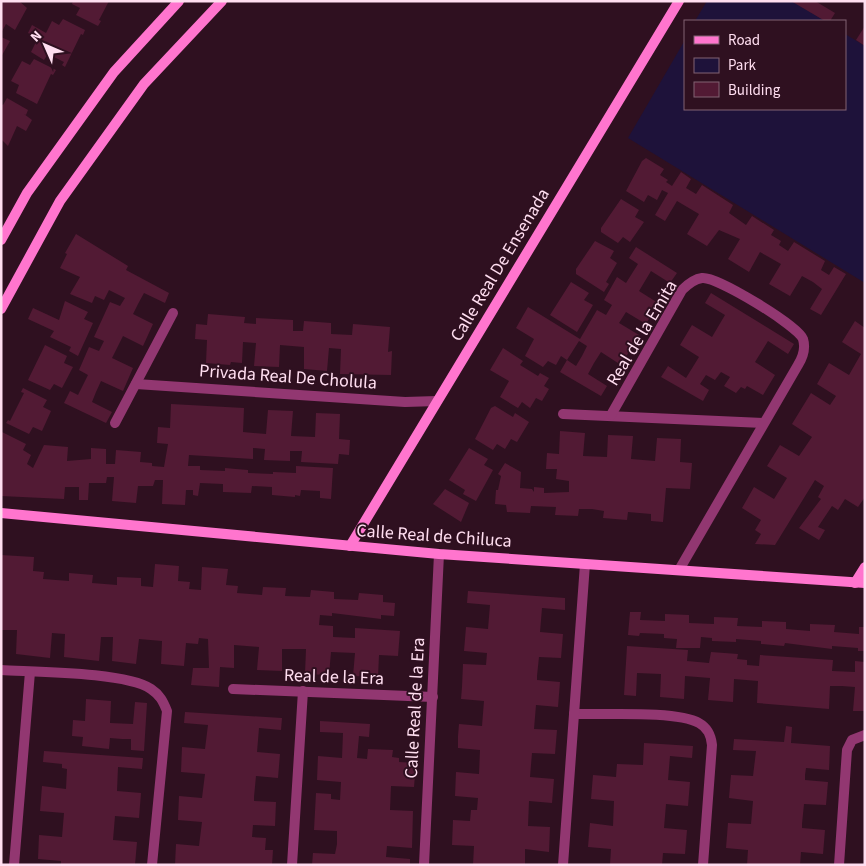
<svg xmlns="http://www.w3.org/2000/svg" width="866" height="866" viewBox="0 0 866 866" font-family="'Source Sans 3',sans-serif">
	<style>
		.green { fill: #1e123a }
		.building { fill: #521a34 }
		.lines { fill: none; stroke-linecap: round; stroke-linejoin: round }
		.street { stroke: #923771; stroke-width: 10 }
		.secondary { stroke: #ff75ce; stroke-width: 10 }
		.labels { text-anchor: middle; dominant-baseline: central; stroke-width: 4; stroke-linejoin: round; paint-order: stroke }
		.street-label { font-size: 18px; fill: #ffdef0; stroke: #2f1020 }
	</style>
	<rect width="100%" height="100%" fill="#2f1020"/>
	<!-- green -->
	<g class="green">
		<polygon points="707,1 792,1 825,21 695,21"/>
		<polygon points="845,34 865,46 865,283 628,138 685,40 685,109 845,109"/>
	</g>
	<!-- building -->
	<g class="building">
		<polygon points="1,1 19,1 27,8 15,30 6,24 1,33"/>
		<polygon points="73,1 109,1 99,20 101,21 98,26 76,15 80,8 72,4"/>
		<polygon points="791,1 815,1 835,13 830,21 825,21"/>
		<polygon points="63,19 85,30 83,35 81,34 65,67 62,65 64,62 48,54 44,60 31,52 38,38 28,33 32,25 46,33 52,21 59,25"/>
		<polygon points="865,26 865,46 856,40"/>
		<polygon points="1,37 10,41 1,57"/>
		<polygon points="34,59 56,70 53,75 51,74 37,104 16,93 19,85 11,81 22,61 30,65"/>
		<polygon points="7,98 28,110 26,115 24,114 32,120 26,131 17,126 8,146 1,139 1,104 3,105"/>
		<polygon points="646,158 664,169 660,175 668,180 666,182 672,186 681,172 691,179 686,188 696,194 702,185 733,205 729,213 746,225 752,216 774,230 771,235 781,241 779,245 788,251 794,242 825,261 821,270 829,275 834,267 846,274 821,315 810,309 822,289 813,282 802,276 790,296 769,284 781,264 760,252 749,272 728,259 740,239 719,230 707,246 687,234 699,214 677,201 665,221 655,215 668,193 662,190 657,200 648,195 644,202 626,191 642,161"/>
		<polygon points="621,199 639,210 635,217 644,222 630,242 623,237 618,243 601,232 601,228"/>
		<polygon points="76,234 128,266 126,270 169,293 165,303 144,293 138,304 133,314 153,324 143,346 123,336 112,358 133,368 123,391 101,381 96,392 92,402 112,412 106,423 64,403 70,391 78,395 88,375 79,370 89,347 99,351 104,341 94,337 110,302 120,306 125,298 109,290 104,300 95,296 92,303 70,294 80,277 60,268 67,254 65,253"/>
		<polygon points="595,241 614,251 610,258 617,263 606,282 609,284 604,292 576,274 576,269"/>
		<polygon points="636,247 677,273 670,283 651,271 639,291 658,303 646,324 626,312 619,323 639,335 621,365 601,352 594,363 588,374 607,386 601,396 560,372 567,360 576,366 582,356 587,346 579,341 567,360 561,356 556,365 548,361 543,367 525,356 534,339 516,328 528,307 580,339 597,310 606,315 612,305 604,300 617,277 626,283 638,264 629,258"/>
		<polygon points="571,282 589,293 584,300 593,305 577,332 550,315"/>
		<polygon points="711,293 794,344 788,354 768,341 755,362 775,375 763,395 747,386 745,389 741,387 736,393 724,386 730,377 721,372 715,380 706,375 700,384 709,390 703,401 661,377 668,366 686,378 699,357 680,345 692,325 712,337 725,315 705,303"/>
		<polygon points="65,301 88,312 84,319 93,323 78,356 69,351 71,347 50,337 54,331 28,319 33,308 59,320"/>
		<polygon points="208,314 245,317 244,323 256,324 256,318 293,320 293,331 303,331 304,321 331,323 331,334 352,335 353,324 390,327 388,352 392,351 391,375 340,374 341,349 329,348 327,371 304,369 304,347 280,345 279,367 254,366 256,343 243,342 242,363 231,362 230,365 206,363 207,340 195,339 196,324 207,325"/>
		<polygon points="855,321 865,328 865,497 858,507 845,499 838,510 832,506 818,527 825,530 819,540 799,528 821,499 818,497 824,486 815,480 775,545 755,544 761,534 755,530 761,520 742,508 754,487 774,499 787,478 767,466 780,445 799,456 812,437 792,424 811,393 830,405 836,396 817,384 829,363 849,375 861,354 842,342"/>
		<polygon points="45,345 67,356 64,363 73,367 62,388 54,384 50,390 28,380"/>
		<polygon points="503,348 523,361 520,365 538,376 540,373 549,378 544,386 549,389 542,401 536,398 530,408 522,402 518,408 500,397 509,381 490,370"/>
		<polygon points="23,388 47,400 43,407 51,411 42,431 33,427 29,434 6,423 8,420 10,421 24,393 21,392"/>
		<polygon points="171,404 244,408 243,432 266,434 268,410 293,411 291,436 315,437 316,413 340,414 339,439 350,440 349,455 339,454 338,464 301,462 302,451 290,451 290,461 264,460 265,449 253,448 253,459 189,455 188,466 200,466 200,470 225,471 225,468 236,469 248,470 248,473 273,474 273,472 296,473 296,466 333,468 331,499 320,498 320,491 301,490 300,496 295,495 295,497 272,495 272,487 252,486 251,493 223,492 223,484 200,483 198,496 193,495 193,490 186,490 185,505 162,504 163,480 155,480 153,486 138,486 136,503 112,501 114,477 107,477 106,483 89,483 88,500 79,500 79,487 65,487 64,499 1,496 2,432 26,444 23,450 31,455 27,464 33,468 44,445 68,447 67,461 91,459 91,448 106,449 106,464 115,464 116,450 141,452 140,462 152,463 152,466 164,467 168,444 157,443 158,427 170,428"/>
		<polygon points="495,406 513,417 515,413 529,422 517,442 511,439 505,449 497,444 493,450 475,439 491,408"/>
		<polygon points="560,431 585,433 583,456 607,457 608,435 633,436 631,459 655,461 657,438 681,439 680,462 692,463 690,489 666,488 663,522 651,521 651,514 628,512 627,520 603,518 604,511 592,509 579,509 578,516 555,515 556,507 531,506 530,513 507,512 506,505 495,504 496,490 498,490 501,476 498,474 505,463 521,472 520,488 532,489 534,492 534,487 544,488 544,493 569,492 569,481 556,479 557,469 546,469 547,453 559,454"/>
		<polygon points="469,448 488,459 484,465 493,470 476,501 463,494 465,490 449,480"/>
		<polygon points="445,489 469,503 461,522 433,504"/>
		<polygon points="1,555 34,557 33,571 44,572 43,579 69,581 69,573 93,575 92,583 117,585 117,577 141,578 141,586 153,587 155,564 179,566 178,581 190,582 189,589 201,590 202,567 228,569 226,585 238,586 237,593 262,595 263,587 286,588 285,596 310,597 311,590 334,592 334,599 358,600 359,593 383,595 383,602 395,603 394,616 381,615 381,619 332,613 332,616 320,615 319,625 333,626 333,637 355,638 355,628 400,631 398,656 379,655 378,677 353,676 355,653 331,652 329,675 305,674 306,649 282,649 282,671 257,670 259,647 234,645 234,668 220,667 219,687 191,685 193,668 209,668 208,639 199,638 198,644 186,643 184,666 161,664 162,641 139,639 136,664 112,661 113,637 101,637 99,661 64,657 65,634 52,633 50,658 16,654 17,630 1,630"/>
		<polygon points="468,591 565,598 565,610 542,608 540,632 563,634 561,658 539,657 537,676 537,680 560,682 558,707 536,705 534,729 557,730 555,754 532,753 530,777 554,779 552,803 529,801 528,826 550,827 549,852 525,849 525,865 473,865 474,846 452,845 453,820 470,821 471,810 477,810 478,798 455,796 456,772 479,774 480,750 458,748 458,736 459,724 482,726 484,701 461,699 462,687 463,664 486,665 487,653 464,651 466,627 488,629 490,605 467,603"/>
		<polygon points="630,612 641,612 640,620 665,621 665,614 689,615 689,623 714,624 714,617 738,618 737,626 762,627 762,621 786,622 786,629 810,631 810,624 835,625 834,632 859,634 859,627 865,627 865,651 858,651 858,648 832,646 832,649 785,643 784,646 761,644 761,641 749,640 736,639 736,642 712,641 712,638 701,637 700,648 676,648 677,639 664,638 664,634 640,633 639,636 628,635"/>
		<polygon points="627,646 688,650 687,661 709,663 711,652 738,654 737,659 747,660 747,665 759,666 760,655 833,660 832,671 855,672 855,661 865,662 865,711 853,711 855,687 842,686 830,686 829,709 757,703 758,681 734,679 733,702 708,700 710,678 685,676 684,699 660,697 661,674 637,673 636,696 624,695"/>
		<polygon points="86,699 111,701 110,723 133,724 135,702 147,703 144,751 131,750 131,739 122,739 110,738 109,749 82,746 83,737 72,736 73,720 85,721"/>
		<polygon points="185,712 282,718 281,730 259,728 257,752 280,754 278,778 256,776 254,797 254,801 276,802 275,826 253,825 252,837 266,838 265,850 273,850 272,865 175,865 176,844 199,846 202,822 178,820 179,796 202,798 205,774 181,772 182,747 205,749 208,725 184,723"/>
		<polygon points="320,721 370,724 369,737 359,736 357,758 367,759 368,749 393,750 392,757 399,758 399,762 416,763 414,787 391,786 390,810 413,811 412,848 387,846 386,857 410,859 410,865 312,865 313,853 335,854 337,844 337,831 314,830 316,793 331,794 331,799 340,800 341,782 317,780 318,756 342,758 343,733 320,732"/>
		<polygon points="786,726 792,727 791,743 830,746 829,770 806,768 805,775 805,780 828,782 826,805 804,804 802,824 802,828 825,830 823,854 801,852 800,865 747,865 748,850 726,848 728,823 751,824 753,801 729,798 730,786 731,775 753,776 756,751 733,750 734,739 784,742"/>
		<polygon points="644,743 693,746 692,758 670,756 668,780 690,782 688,806 666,804 664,828 687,830 685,854 663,853 662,865 610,865 611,849 588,847 590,823 613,826 614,801 591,799 593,775 616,777 617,764 643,765"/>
		<polygon points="44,751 143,758 142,769 118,767 117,791 141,793 139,818 115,816 113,840 137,842 135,865 61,865 61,861 38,859 39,835 62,837 64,813 40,811 42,786 66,789 67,769 62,768 62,764 43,762"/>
	</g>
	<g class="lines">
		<!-- street -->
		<g class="street">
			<polyline points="136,384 405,402 437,401"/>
			<polyline points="563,414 763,423"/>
			<path d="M611,415l71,-125c5,-5 12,-11 20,-12 15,-2 96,48 101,61 3,10 0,18 -5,26l-119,205"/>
			<polyline points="115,423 173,313"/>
			<path d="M1,670c34,2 125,2 150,19 9,6 12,12 16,22l-15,154"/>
			<polyline points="233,689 433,697"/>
			<path d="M574,714c28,1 103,-4 125,9 9,5 12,12 13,22l-9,120"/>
			<polyline points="14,865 30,672"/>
			<polyline points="292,865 303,691"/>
			<polyline points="424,865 439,554"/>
			<polyline points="563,865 585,564"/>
			<polyline points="839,865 847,750 852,740 865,735"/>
		</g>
		<!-- secondary -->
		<g class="secondary">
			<polyline points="1,240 27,193 114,72 179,1"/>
			<polyline points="1,309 60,201 144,84 222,1"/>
			<polyline points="1,513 439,554 865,583"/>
			<polyline points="350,546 679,1"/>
			<polyline points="855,583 865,567"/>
		</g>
	</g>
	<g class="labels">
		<!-- street labels -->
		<g class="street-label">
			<text transform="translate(500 265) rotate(-59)">Calle Real De Ensenada</text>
			<text transform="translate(642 333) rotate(-59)">Real de la Emita</text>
			<text transform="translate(288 377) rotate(4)">Privada Real De Cholula</text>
			<text transform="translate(434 536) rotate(4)">Calle Real de Chiluca</text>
			<text transform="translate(334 677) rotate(2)">Real de la Era</text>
			<text transform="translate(415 708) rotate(-87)">Calle Real de la Era</text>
		</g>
	</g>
	<!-- border -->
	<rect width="866" height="866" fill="none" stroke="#ffdef0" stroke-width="5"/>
	<!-- legend -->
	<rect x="684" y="20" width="162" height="90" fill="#2f1020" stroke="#826273"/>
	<rect x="694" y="36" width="25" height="8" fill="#ff75ce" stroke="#826273"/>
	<text x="728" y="45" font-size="15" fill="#ffdef0">Road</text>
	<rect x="694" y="58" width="25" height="15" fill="#1e123a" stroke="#826273"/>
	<text x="728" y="70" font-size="15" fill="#ffdef0">Park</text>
	<rect x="694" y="82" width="25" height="15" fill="#521a34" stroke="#826273"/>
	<text x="728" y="95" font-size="15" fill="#ffdef0">Building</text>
	<!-- north arrow -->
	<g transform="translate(45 45) rotate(315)" stroke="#2f1020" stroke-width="4" paint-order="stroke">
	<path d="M0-4L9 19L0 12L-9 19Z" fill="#ffdef0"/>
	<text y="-8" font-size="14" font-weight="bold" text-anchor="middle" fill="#ffdef0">N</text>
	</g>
</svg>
